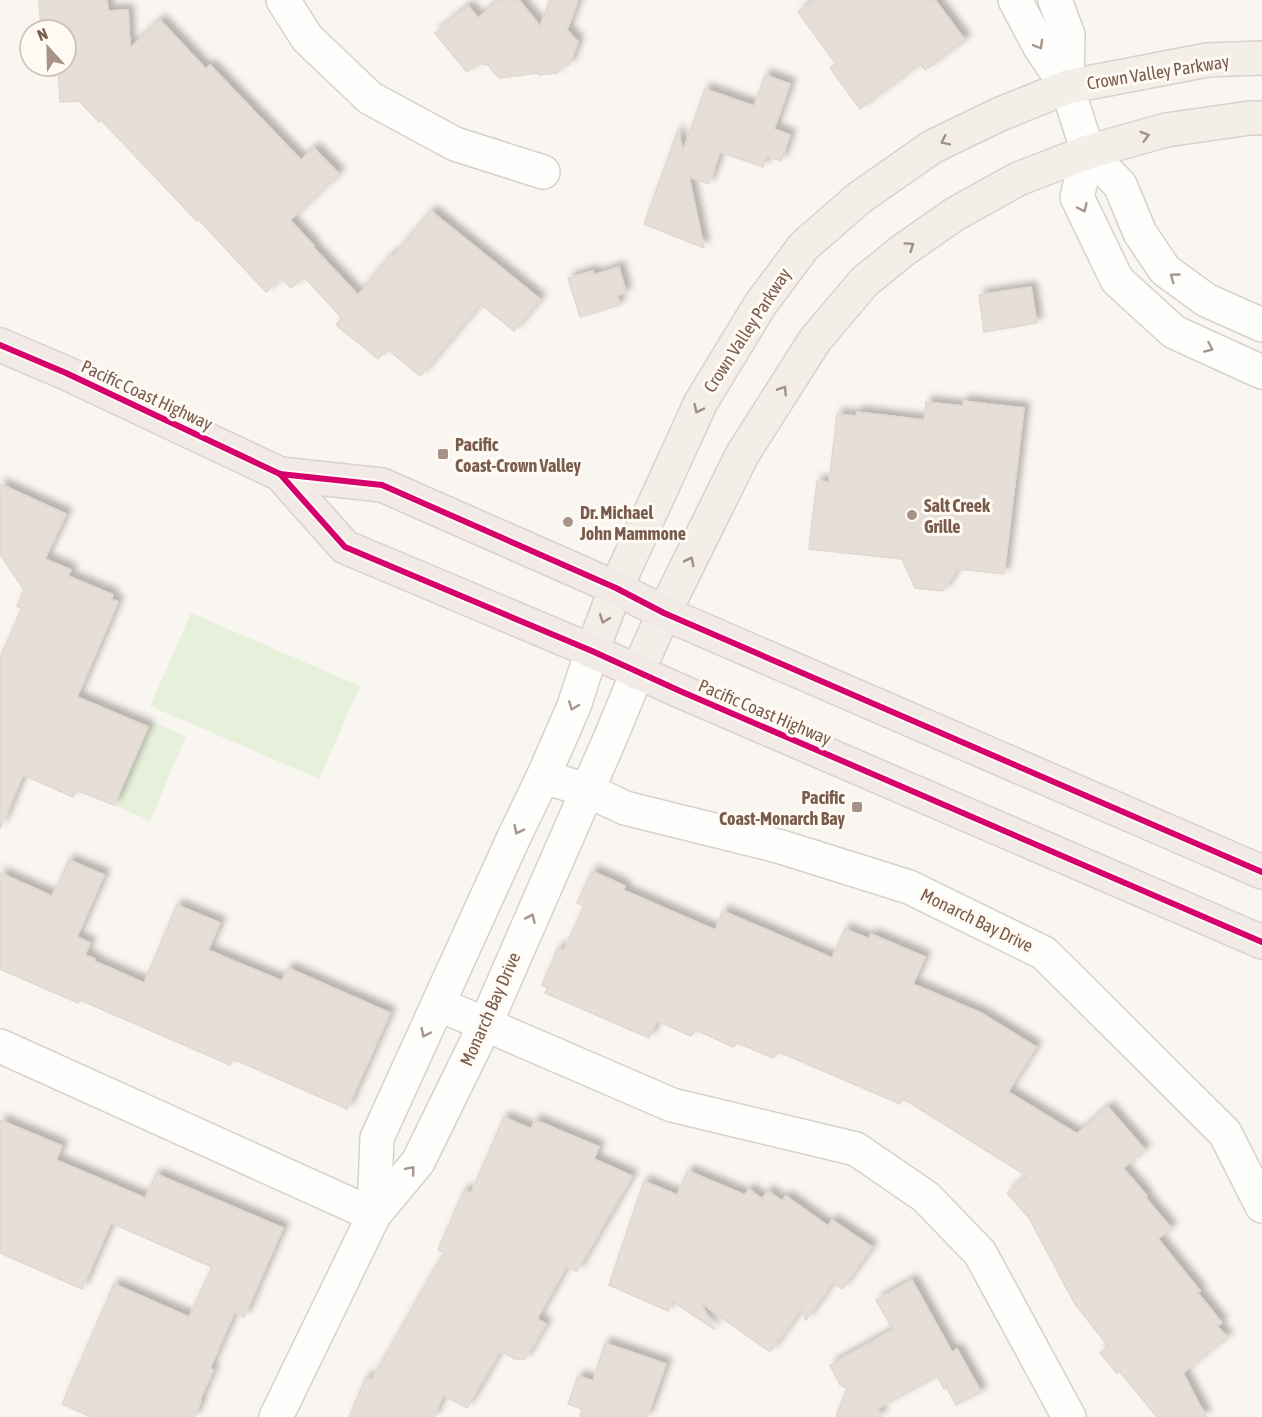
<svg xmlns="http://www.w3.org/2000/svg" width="1262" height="1417" viewBox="0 0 1262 1417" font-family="'Asap Condensed',sans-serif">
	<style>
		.green { fill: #e7f0db }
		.building { fill: #e6ded7; stroke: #e2d8d2; stroke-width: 1.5; filter: url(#shadow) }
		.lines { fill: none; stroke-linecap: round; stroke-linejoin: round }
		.minor-casing { stroke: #d7d1cb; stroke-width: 36 }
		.major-casing { stroke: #dad1cc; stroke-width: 36 }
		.highway-casing { stroke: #dad1cc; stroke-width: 36 }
		.minor { stroke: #fefefd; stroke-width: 33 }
		.major { stroke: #f3eee8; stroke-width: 33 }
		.highway { stroke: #f2eae7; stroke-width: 33 }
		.cycleway-casing { stroke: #fffaf3; stroke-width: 10 }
		.cycleway { stroke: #d6006c; stroke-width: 6 }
		.oneway { stroke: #a8958b }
		.oneway2 { stroke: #a48f83 }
		.poi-dot { fill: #a69286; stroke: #fffaf3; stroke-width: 2 }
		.labels { text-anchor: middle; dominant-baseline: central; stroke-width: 6; stroke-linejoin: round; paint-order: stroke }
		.street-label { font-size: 18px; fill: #7a5c4d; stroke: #fffaf3 }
		.poi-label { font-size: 18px; font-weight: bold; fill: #7a5c4d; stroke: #fffaf3; text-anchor: start }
	</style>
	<defs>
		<filter id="shadow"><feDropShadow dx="5.5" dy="-5.5" stdDeviation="3" flood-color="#0004"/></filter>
	</defs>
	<rect width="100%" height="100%" fill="#f9f5f0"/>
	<!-- green -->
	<g class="green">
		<polygon points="191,613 360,686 319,779 150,706"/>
		<polygon points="151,721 186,736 150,821 114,805"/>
	</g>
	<!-- building -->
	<g class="building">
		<polygon points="39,0 107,0 108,11 128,10 130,48 160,20 206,69 210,65 301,160 314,148 339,174 290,220 314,246 313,247 358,295 391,255 393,257 431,211 540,299 514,331 480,304 420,376 386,348 378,359 336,325 342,318 303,276 291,288 281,278 266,292 199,220 197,221 101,120 99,122 79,101 60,102 58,66 66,66 66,30 41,30"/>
		<polygon points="500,0 519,0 540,26 550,0 578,0 567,30 578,42 569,65 559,67 557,73 539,75 538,73 499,78 487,64 484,65 480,62 467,72 435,33 468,6 478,18"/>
		<polygon points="815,0 935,0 965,40 925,70 920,64 860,109 830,68 836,64 798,12"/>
		<polygon points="765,75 790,84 774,129 790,135 781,161 767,156 763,167 720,152 709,184 689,177 704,248 644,224 678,130 683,151 705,89 754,106"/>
		<polygon points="619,267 626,293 617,295 620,305 580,317 568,278 593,271 594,275"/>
		<polygon points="1031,287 1037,323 984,332 979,295"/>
		<polygon points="963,401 1024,408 1004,574 957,569 943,591 915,588 902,559 809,549 817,481 829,482 837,414 856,416 857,412 924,420 926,402 963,406"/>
		<polygon points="0,484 66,514 45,559 71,570 68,576 113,595 111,599 118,602 77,697 148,727 114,805 76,790 73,797 23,775 0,829 0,658 22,608 17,606 24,590 0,554"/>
		<polygon points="69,860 104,875 77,937 90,943 85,955 95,959 94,961 144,983 177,905 220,923 208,950 282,981 288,968 390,1013 347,1109 233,1059 230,1065 80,1000 78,1003 0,969 0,873 52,896"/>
		<polygon points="592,871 625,886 623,890 715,930 723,911 832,958 845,929 869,939 871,934 925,957 913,984 981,1013 1036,1047 1008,1092 1077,1134 1108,1107 1145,1150 1123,1168 1147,1196 1145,1197 1171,1228 1158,1239 1200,1291 1197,1292 1222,1323 1217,1326 1227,1337 1183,1373 1206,1417 1157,1417 1119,1371 1117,1373 1100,1353 1108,1346 1075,1304 1029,1218 1007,1193 1027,1176 902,1098 900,1104 779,1052 773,1058 738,1043 733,1047 696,1030 691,1036 657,1021 649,1038 545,993 548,988 542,985 558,948 564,950 584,906 577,903"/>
		<polygon points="504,1117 531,1129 535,1120 599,1147 594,1159 632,1176 577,1271 566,1267 537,1319 546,1324 525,1359 515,1359 500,1351 467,1408 443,1395 434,1417 349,1417 366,1377 372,1379 444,1252 438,1250 464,1190 471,1193"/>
		<polygon points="0,1120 62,1146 56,1160 145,1198 156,1174 283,1228 244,1317 234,1313 210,1368 213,1370 200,1400 201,1401 194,1417 91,1417 62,1404 114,1284 189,1317 212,1267 111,1223 82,1289 0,1253"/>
		<polygon points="688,1171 745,1195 749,1189 762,1199 768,1191 782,1201 786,1196 828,1226 832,1220 872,1247 842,1289 833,1282 806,1320 801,1309 770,1352 701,1303 715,1330 672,1301 668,1311 609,1285 644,1181 677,1195"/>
		<polygon points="912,1280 952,1352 957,1349 981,1392 956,1405 947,1388 944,1389 937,1376 877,1409 882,1417 836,1417 847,1388 840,1385 830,1365 893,1330 876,1300"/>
		<polygon points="605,1343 666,1364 647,1417 580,1417 582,1409 568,1404 578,1376 593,1381"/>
	</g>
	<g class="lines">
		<!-- minor casing -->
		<g class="minor-casing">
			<g id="minor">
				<polyline points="283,0 307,38 370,98 455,144 543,172"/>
				<polyline points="1015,0 1040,47 1067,87 1088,152 1120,185 1140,233 1165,270 1206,300 1262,325"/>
				<polyline points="1055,0 1068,35 1067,87"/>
				<polyline points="1088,152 1077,197 1117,280 1174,332 1262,372"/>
				<polyline points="543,777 587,790 625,808 778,846 909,887 1044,953 1225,1133 1262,1206"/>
				<polyline points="438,1004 672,1105 856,1149 926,1197 980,1253 1069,1417"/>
				<polyline points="0,1046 374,1215"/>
				<polyline points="374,1215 377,1138 515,835 543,777 574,706 592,651"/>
				<polyline points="276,1417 374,1215 418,1162 485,1025 612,734 637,673"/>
			</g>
		</g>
		<!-- major casing -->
		<g class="major-casing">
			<g id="major">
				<polyline points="592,651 616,588 701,402 760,305 804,246 859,198 932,147 998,115 1067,87 1207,60 1262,58"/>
				<polyline points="637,673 664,613 742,455 815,340 864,282 902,251 955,214 1018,179 1088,152 1166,130 1250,118 1262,118"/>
			</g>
		</g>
		<!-- highway casing -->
		<g class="highway-casing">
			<g id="highway">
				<polyline points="0,345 66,373 280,474 382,485 616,588 664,613 1262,872"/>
				<polyline points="280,474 345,547 592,651 680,691 1262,942"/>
			</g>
		</g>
		<!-- minor -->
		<use href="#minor" class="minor"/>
		<!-- major -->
		<use href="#major" class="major"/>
		<!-- highway -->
		<use href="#highway" class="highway"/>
		<!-- cycleway casing -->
		<g class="cycleway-casing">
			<g id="cycleway">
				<polyline points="0,345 66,373 280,474 382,485 616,588 664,613 1262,872"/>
				<polyline points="280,474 345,547 592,651 680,691 1262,942"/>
			</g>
		</g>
		<!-- cycleway -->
		<use href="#cycleway" class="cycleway"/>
	</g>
	<!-- one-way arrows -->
	<defs><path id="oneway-chevron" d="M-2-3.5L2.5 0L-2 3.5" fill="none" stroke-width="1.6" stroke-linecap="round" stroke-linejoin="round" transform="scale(1.5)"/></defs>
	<g class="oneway">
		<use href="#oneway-chevron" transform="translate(1039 45) rotate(60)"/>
		<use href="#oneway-chevron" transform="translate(1083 208) rotate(65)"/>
		<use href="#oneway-chevron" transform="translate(1174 277) rotate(-144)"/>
		<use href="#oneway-chevron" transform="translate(1209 348) rotate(24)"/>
		<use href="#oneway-chevron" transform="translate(573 706) rotate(111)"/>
		<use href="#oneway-chevron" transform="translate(518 830) rotate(116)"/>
		<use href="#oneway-chevron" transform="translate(531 918) rotate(-66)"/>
		<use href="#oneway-chevron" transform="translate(425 1033) rotate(115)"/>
		<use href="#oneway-chevron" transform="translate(411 1170) rotate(-50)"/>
	</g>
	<g class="oneway2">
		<use href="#oneway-chevron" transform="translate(1145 136) rotate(-16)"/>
		<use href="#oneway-chevron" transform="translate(945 141) rotate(154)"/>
		<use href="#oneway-chevron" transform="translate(910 246) rotate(-35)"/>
		<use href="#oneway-chevron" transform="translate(783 390) rotate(-57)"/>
		<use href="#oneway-chevron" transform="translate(698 409) rotate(116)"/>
		<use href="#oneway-chevron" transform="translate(690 561) rotate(-64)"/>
		<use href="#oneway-chevron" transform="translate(604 619) rotate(111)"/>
	</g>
	<!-- markers -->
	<g class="poi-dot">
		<rect x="437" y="448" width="12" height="12" rx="3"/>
		<circle cx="912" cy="515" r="6"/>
		<circle cx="568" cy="522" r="6"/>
		<rect x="851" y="801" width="12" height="12" rx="3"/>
	</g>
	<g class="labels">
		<!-- street labels -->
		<g class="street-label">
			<text transform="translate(1158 72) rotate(-9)">Crown Valley Parkway</text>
			<text transform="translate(747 330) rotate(-57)">Crown Valley Parkway</text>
			<text transform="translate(147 395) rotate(25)">Pacific Coast Highway</text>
			<text transform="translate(765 712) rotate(23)">Pacific Coast Highway</text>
			<text transform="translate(977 920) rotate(26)">Monarch Bay Drive</text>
			<text transform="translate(490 1009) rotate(-66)">Monarch Bay Drive</text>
		</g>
		<!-- poi labels -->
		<g class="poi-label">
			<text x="455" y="444">Pacific<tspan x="455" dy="21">Coast-Crown Valley</tspan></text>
			<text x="924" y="505">Salt Creek<tspan x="924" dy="21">Grille</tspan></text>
			<text x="580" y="512">Dr. Michael<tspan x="580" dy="21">John Mammone</tspan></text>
			<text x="845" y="797" text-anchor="end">Pacific<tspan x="845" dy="21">Coast-Monarch Bay</tspan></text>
		</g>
	</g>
	<!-- north arrow -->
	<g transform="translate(48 48) rotate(338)"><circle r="28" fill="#fffaf3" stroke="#cabbb1" stroke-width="1.5"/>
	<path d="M0-4.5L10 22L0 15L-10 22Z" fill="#a69286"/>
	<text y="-9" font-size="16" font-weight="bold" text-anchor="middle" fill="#7a5c4d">N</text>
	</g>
</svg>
